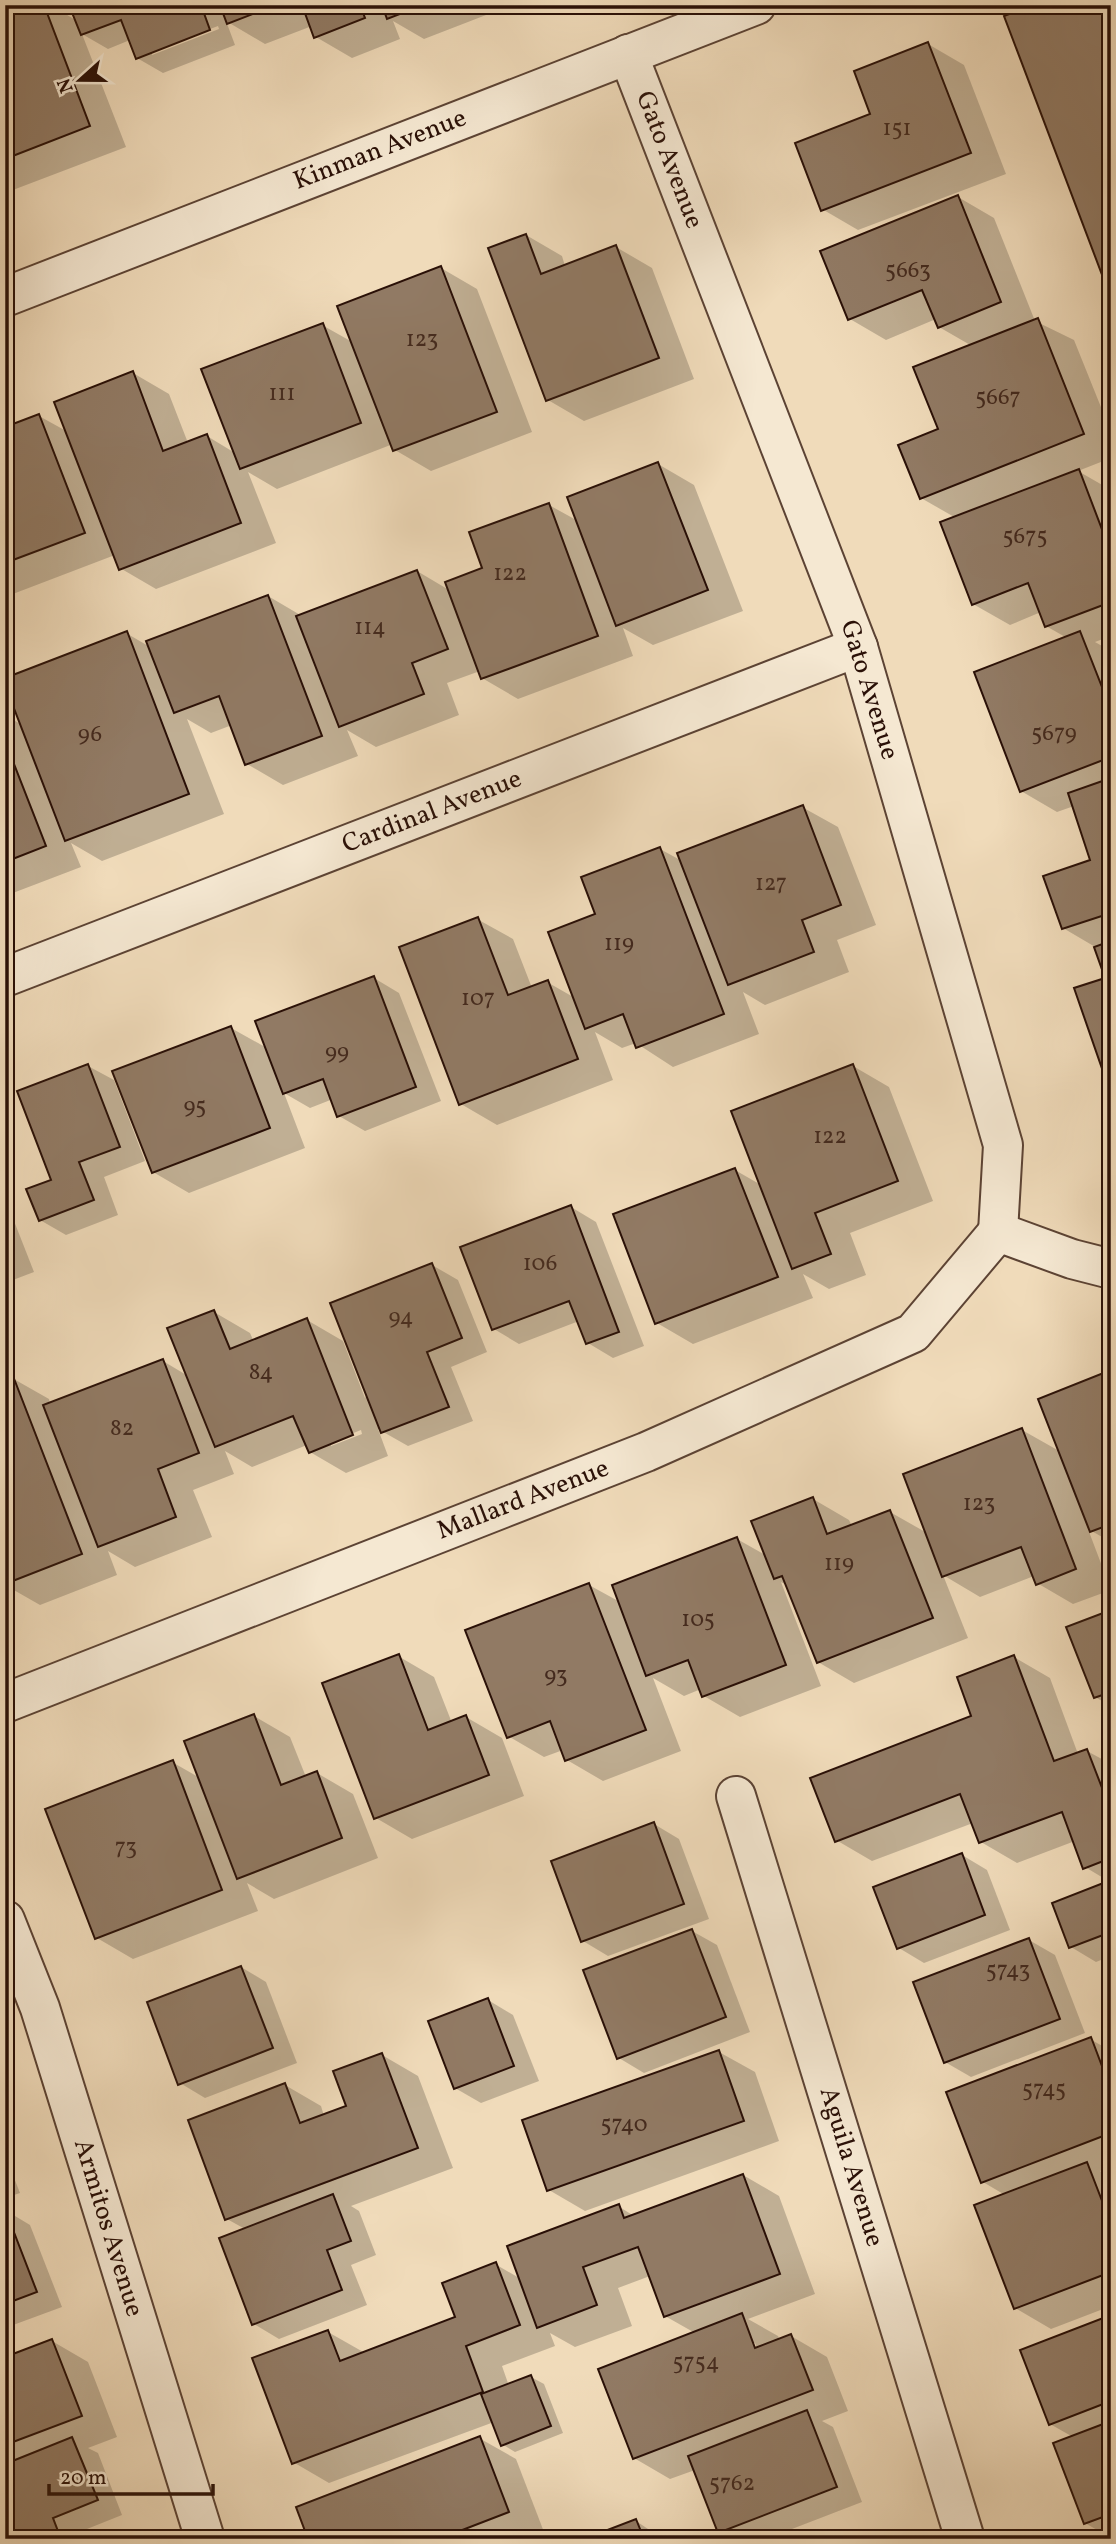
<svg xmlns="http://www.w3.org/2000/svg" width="1116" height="2544" viewBox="0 0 1116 2544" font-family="Vollkorn,serif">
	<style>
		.shadow { fill: #0003; fill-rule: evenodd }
		.building { fill: #917a64; stroke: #2a1007; stroke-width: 2 }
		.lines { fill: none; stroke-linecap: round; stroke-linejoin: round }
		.minor-casing { stroke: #5c4334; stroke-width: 42 }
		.minor { stroke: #f5e8d2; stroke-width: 38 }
		.labels { text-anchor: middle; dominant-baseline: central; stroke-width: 6; stroke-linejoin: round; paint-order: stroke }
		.number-label { font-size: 23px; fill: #442a1e }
		.street-label { font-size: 26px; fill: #2a1007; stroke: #f5e8d2 }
	</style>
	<rect width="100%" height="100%" fill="#f0dbba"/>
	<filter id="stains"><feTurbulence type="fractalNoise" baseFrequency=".00286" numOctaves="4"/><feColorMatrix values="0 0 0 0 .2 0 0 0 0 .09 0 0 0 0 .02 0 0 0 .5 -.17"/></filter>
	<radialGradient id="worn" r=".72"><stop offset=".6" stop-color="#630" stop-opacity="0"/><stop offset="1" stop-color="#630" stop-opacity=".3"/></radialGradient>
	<!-- shadow -->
	<g class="shadow">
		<path d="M27,5h24l26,16 -6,-16h441l-88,34 -31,-18 7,18 -48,19 -36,-21 -4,-11 -47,18 -39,-23 9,24 -72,28 -26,-15 -7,-18 -22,9 -26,-15 44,113 -121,46v-180zM218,26l1,3 -67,26v-4z"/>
		<polygon points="928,44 964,65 1006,174 858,230 822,209"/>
		<polygon points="958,197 994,218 1035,321 1074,340 1111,432 1111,458 1078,471 1111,490 1111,636 1095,642 1111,651 1111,1081 1107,1079 1107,979 1097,948 1063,928 1092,861 1074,806 1057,812 1021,791 1067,638 1046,626 1041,612 1010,625 973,604 956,518 921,498 940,430 972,346 939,327 936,319 886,340 850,319"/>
		<polygon points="526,235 562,256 565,266 616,247 652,268 694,379 584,421 548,400"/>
		<polygon points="441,268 477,289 532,432 431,471 395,450 393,444 277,489 248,472 276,543 156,589 120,568 115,555 5,597 5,429 39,416 68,432 133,373 169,394 188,443 207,436 235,453 322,325 354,343"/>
		<polygon points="658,464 694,485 743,611 653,645 623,628 633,656 518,699 482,678 480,671 447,683 459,715 376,747 347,730 358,756 283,785 247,764 232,725 211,733 187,719 224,814 102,861 71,843 81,867 5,896 5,715 22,725 126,633 150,647 268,596 302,616 417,571 449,590 484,569 549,505 578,521"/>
		<polygon points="802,807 838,827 876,925 837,940 849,972 765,1005 743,992 759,1034 673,1067 636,1043 622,1048 595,1032 613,1080 497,1125 461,1104 477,919 513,939 532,988 547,982 575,998 598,915 660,849 682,861"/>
		<polygon points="374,978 399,993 441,1101 365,1131 339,1116 333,1099 310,1108 284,1093 305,1148 189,1193 153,1172 231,1028 267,1048"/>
		<polygon points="88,1066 114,1080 145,1161 104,1177 118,1215 66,1235 40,1220"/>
		<polygon points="853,1066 889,1087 933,1201 850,1233 866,1275 829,1289 803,1274 813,1298 693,1344 657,1323 735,1170 761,1185"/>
		<polygon points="5,1198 34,1272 5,1283"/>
		<polygon points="571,1207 596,1222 644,1346 613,1358 588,1343 579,1321 519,1344 494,1329"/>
		<path d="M432,1265l26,15 29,72 -36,15 22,54 -65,25 -30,-17 10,27 -42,17 -36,-21 -3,-7 -55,22 -27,-16 9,23 -41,16 19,47 -77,30 -27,-16 9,24 -77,30 -35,-20v-204l7,-3 37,21 1,5 113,-43 25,15 26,-64 36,21 4,9 53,-22 36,21 22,57zM361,1430l1,4 -31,12v-4z"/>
		<polygon points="1111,1372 1111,1542 1088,1529 1111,1590 1073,1604 1037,1583 1034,1576 980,1597 943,1575 968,1638 854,1683 818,1662 788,1586 781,1582 821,1686 740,1717 704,1696 701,1689 684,1696 653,1678 681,1751 603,1781 567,1760 563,1750 544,1757 508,1736 589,1585 620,1602 737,1539 767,1556 813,1499 849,1520 852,1526 890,1512 927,1533 1022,1430 1061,1452"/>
		<polygon points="1111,1612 1111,1706 1095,1697"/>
		<polygon points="398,1656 434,1677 452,1723 466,1717 502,1738 524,1796 412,1839 376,1818"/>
		<polygon points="1014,1657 1050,1678 1078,1754 1087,1751 1111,1764 1111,1956 1096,1962 1071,1947 1110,1882 1085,1867 1075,1841 1017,1863 981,1842 973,1823 872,1861 836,1840 974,1718"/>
		<polygon points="254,1716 290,1737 306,1777 317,1773 353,1794 378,1858 274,1899 247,1883 258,1911 133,1959 97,1938 172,1762 200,1778"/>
		<polygon points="654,1824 679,1839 709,1919 608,1956 583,1941"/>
		<polygon points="962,1855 987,1870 1010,1930 924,1963 899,1948"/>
		<polygon points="692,1931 717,1945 750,2032 644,2073 619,2058"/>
		<polygon points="1029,1940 1055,1955 1085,2033 971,2077 945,2062"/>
		<polygon points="241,1967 266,1982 297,2063 205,2098 180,2083"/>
		<polygon points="488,2000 513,2015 539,2081 481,2103 455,2088"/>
		<polygon points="1090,2039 1111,2051 1111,2167 1100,2171 1111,2178 1111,2306 1051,2329 1015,2308 1005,2195 983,2182"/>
		<polygon points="719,2052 755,2072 779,2141 585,2211 549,2190"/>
		<polygon points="382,2055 418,2076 453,2168 351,2206 359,2211 376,2255 351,2265 367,2305 279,2339 254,2324 245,2229 227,2219 285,2085 321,2106 324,2116 348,2107"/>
		<polygon points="5,2155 20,2193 5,2198"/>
		<path d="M743,2175l36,21 36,98 -67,25 30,17 2,4 11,-4 36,21 21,54 -26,10 11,6 29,75 -96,37h-36l-11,-7 -24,-62 -25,9 -36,-21 61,-125 -30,-17 -15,-40 -32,12 14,38 -57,21 -25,-14 5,13 -53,20 7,20 22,-9 13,7 19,49 -48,19 -13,-8 -8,-22 -165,61 -36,-21 35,-130 37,21 93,-35 37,-54 26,15 97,-73 16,10zM752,2343h3l5,12 -3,2z"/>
		<polygon points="5,2210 30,2225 62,2307 5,2328"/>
		<polygon points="1111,2317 1111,2538 1085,2523 1073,2437 1050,2424"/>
		<polygon points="52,2341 88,2362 117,2437 88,2448 98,2453 122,2515 77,2533 80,2539 5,2539 14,2510 5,2487 5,2359"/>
		<polygon points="479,2438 516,2459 544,2532 527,2539 310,2539"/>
		<polygon points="636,2521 663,2539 589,2539"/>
	</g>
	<!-- building -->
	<g class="building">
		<polygon points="22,5 44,5 90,126 5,159 5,12"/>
		<polygon points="69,5 201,5 210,30 136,59 121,20 81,35"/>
		<polygon points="220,5 276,5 227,24"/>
		<polygon points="302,5 360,5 365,18 314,38"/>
		<polygon points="382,5 423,5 387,19"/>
		<polygon points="1033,5 1111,5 1111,278 1104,280 1004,16"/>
		<polygon points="928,42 971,153 821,211 795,143 870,114 854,71"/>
		<polygon points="958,195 1001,302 938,328 922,290 848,320 820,251"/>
		<polygon points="526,234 541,274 616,245 659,358 546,401 488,248"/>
		<polygon points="441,266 497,412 393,451 337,306"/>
		<polygon points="1038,318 1084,434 920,499 898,445 938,429 913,367"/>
		<polygon points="323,323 361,423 240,469 201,369"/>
		<polygon points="133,371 163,451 207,434 241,523 119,570 54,402"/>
		<polygon points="39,414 85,533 5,563 5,427"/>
		<polygon points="658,462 708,590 616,626 567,497"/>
		<polygon points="1079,469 1111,553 1111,602 1045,627 1028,583 972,605 940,522"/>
		<polygon points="549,503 598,636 481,679 445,582 482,568 469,532"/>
		<polygon points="417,570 448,649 412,663 424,694 339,727 296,616"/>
		<polygon points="268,595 322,736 245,765 219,696 174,713 146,641"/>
		<polygon points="127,631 189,794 65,841 5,685 5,678"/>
		<polygon points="1080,631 1111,710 1111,757 1020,792 974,672"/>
		<polygon points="5,741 46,846 5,862"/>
		<polygon points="1111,778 1111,913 1062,929 1043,876 1090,860 1068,793"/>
		<polygon points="803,805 841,905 802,920 814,952 728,985 677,853"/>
		<polygon points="660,847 724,1014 636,1048 623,1014 585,1029 548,932 595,914 581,877"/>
		<polygon points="478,917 508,995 548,980 578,1059 459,1105 399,947"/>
		<polygon points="1111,941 1111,1079 1106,1080 1074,988 1105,978 1094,947"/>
		<polygon points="374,976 416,1087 337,1117 323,1079 283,1094 255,1021"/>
		<polygon points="231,1026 270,1128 152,1173 112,1071"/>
		<polygon points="88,1064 120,1147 79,1162 94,1200 39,1221 26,1189 51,1180 17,1091"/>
		<polygon points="853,1064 898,1181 815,1213 831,1254 792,1269 731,1111"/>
		<polygon points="735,1168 778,1277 655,1324 613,1214"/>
		<polygon points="571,1205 619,1332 586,1344 569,1301 492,1330 460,1247"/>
		<polygon points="432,1263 462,1338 427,1352 449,1407 381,1433 330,1303"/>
		<polygon points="214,1310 230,1349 307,1318 353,1435 309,1453 293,1416 215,1447 167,1328"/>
		<polygon points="163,1359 199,1453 158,1469 176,1517 98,1547 43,1405"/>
		<polygon points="1111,1370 1111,1524 1090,1532 1038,1399"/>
		<polygon points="13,1376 82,1554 5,1584 5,1379"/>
		<polygon points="1022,1428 1076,1569 1036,1585 1021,1547 942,1577 903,1474"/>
		<polygon points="813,1497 827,1534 890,1510 933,1618 817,1663 782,1576 774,1579 751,1521"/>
		<polygon points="737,1537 786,1665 702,1697 688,1660 646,1676 612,1585"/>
		<polygon points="589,1583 646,1730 565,1761 550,1721 507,1738 465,1630"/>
		<polygon points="1111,1610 1111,1692 1094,1698 1066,1627"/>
		<polygon points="399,1654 428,1730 466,1715 489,1775 374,1819 322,1683"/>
		<polygon points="1014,1655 1054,1761 1087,1749 1111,1811 1111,1858 1083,1869 1062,1812 979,1843 960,1794 835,1842 810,1778 971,1716 957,1677"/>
		<polygon points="254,1714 281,1785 317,1771 342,1838 237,1879 184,1741"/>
		<polygon points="173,1760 222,1890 95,1939 45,1809"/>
		<polygon points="654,1822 684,1904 581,1942 551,1861"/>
		<polygon points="962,1853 985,1915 897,1949 873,1887"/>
		<polygon points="1111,1880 1111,1932 1069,1948 1052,1903"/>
		<polygon points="692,1929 726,2017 617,2059 583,1970"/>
		<polygon points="1029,1938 1060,2019 944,2063 913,1982"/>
		<polygon points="241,1966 273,2048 178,2085 147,2002"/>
		<polygon points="488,1998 514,2066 454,2089 428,2021"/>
		<polygon points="1091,2037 1111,2090 1111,2133 981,2183 946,2092"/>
		<polygon points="719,2050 744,2121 547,2191 522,2120"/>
		<polygon points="382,2053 418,2148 225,2220 188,2120 285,2083 300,2123 346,2106 333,2071"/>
		<polygon points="1087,2162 1111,2224 1111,2272 1014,2309 974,2205"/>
		<polygon points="743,2174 780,2274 664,2317 638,2247 583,2267 597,2305 537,2328 507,2246 619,2204 624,2218"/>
		<polygon points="333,2194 351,2241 327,2250 342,2290 252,2325 219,2238"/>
		<polygon points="5,2209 37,2292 5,2304"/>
		<polygon points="496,2262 520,2325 466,2346 483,2392 292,2464 252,2358 328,2330 340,2361 455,2317 442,2283"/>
		<polygon points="742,2313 755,2348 791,2334 813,2390 633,2459 598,2369"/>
		<polygon points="1111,2315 1111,2401 1049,2425 1020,2350"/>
		<polygon points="52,2339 82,2416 5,2445 5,2357"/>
		<polygon points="531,2375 551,2426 501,2446 481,2394"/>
		<polygon points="807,2410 837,2487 718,2533 688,2456"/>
		<polygon points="1111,2421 1111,2514 1084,2524 1053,2443"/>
		<polygon points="480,2436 509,2512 439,2539 308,2539 296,2507"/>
		<polygon points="72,2437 98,2500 53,2518 61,2539 5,2539 5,2512 12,2509 5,2492 5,2464"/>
		<polygon points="636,2519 644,2539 584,2539"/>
	</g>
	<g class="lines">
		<!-- minor casing -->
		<g class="minor-casing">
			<g id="minor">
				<polyline points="628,54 858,647 1003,1145 998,1232"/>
				<polyline points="5,297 756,5"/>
				<polyline points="5,977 858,647"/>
				<polyline points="998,1232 1072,1259 1111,1269"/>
				<polyline points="5,1703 646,1452 913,1333 998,1232"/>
				<polyline points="736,1796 965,2539"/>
				<polyline points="5,1920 40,2008 205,2539"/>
			</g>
		</g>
		<!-- minor -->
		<use href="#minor" class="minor"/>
	</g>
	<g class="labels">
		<!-- number labels -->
		<g class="number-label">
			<text x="897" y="129">151</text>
			<text x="908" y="271">5663</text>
			<text x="422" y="340">123</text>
			<text x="282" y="394">111</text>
			<text x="998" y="398">5667</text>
			<text x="1025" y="537">5675</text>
			<text x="510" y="574">122</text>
			<text x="370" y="628">114</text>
			<text x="1054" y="734">5679</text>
			<text x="90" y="735">96</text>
			<text x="771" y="884">127</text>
			<text x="619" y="944">119</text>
			<text x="478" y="999">107</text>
			<text x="337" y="1053">99</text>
			<text x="195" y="1107">95</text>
			<text x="830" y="1137">122</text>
			<text x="540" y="1264">106</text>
			<text x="401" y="1318">94</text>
			<text x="261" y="1373">84</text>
			<text x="122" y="1429">82</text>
			<text x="979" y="1504">123</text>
			<text x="839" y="1564">119</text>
			<text x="698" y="1620">105</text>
			<text x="556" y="1676">93</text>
			<text x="126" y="1848">73</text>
			<text x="1008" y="1971">5743</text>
			<text x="1044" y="2090">5745</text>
			<text x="624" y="2125">5740</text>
			<text x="696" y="2363">5754</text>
			<text x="732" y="2484">5762</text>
		</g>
		<!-- street labels -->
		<g class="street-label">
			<text transform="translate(380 150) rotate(-21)">Kinman Avenue</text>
			<text transform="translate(669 160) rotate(69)">Gato Avenue</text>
			<text transform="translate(869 690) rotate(73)">Gato Avenue</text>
			<text transform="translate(432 812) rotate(-21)">Cardinal Avenue</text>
			<text transform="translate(523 1500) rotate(-21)">Mallard Avenue</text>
			<text transform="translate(851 2167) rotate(73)">Aguila Avenue</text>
			<text transform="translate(108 2228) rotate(73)">Armitos Avenue</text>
		</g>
	</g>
	<!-- margin -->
	<rect width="1116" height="2544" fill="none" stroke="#f0dbba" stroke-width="28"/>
	<rect x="7" y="7" width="1102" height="2530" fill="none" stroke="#2a1007" stroke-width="3.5"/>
	<rect x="14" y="14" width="1088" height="2516" fill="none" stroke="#2a1007" stroke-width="2"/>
	<!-- north arrow -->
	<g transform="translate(80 80) rotate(249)" stroke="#f5e8d2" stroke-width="5" paint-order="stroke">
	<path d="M0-5L12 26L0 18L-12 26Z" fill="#2a1007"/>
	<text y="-10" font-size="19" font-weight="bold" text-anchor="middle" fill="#2a1007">N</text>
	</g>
	<!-- scale -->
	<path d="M49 2484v10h164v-10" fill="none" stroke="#2a1007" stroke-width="3.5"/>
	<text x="60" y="2484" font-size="21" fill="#2a1007" stroke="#f5e8d2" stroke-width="5" paint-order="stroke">20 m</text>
	<rect width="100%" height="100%" filter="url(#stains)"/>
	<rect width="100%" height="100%" fill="url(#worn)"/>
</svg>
